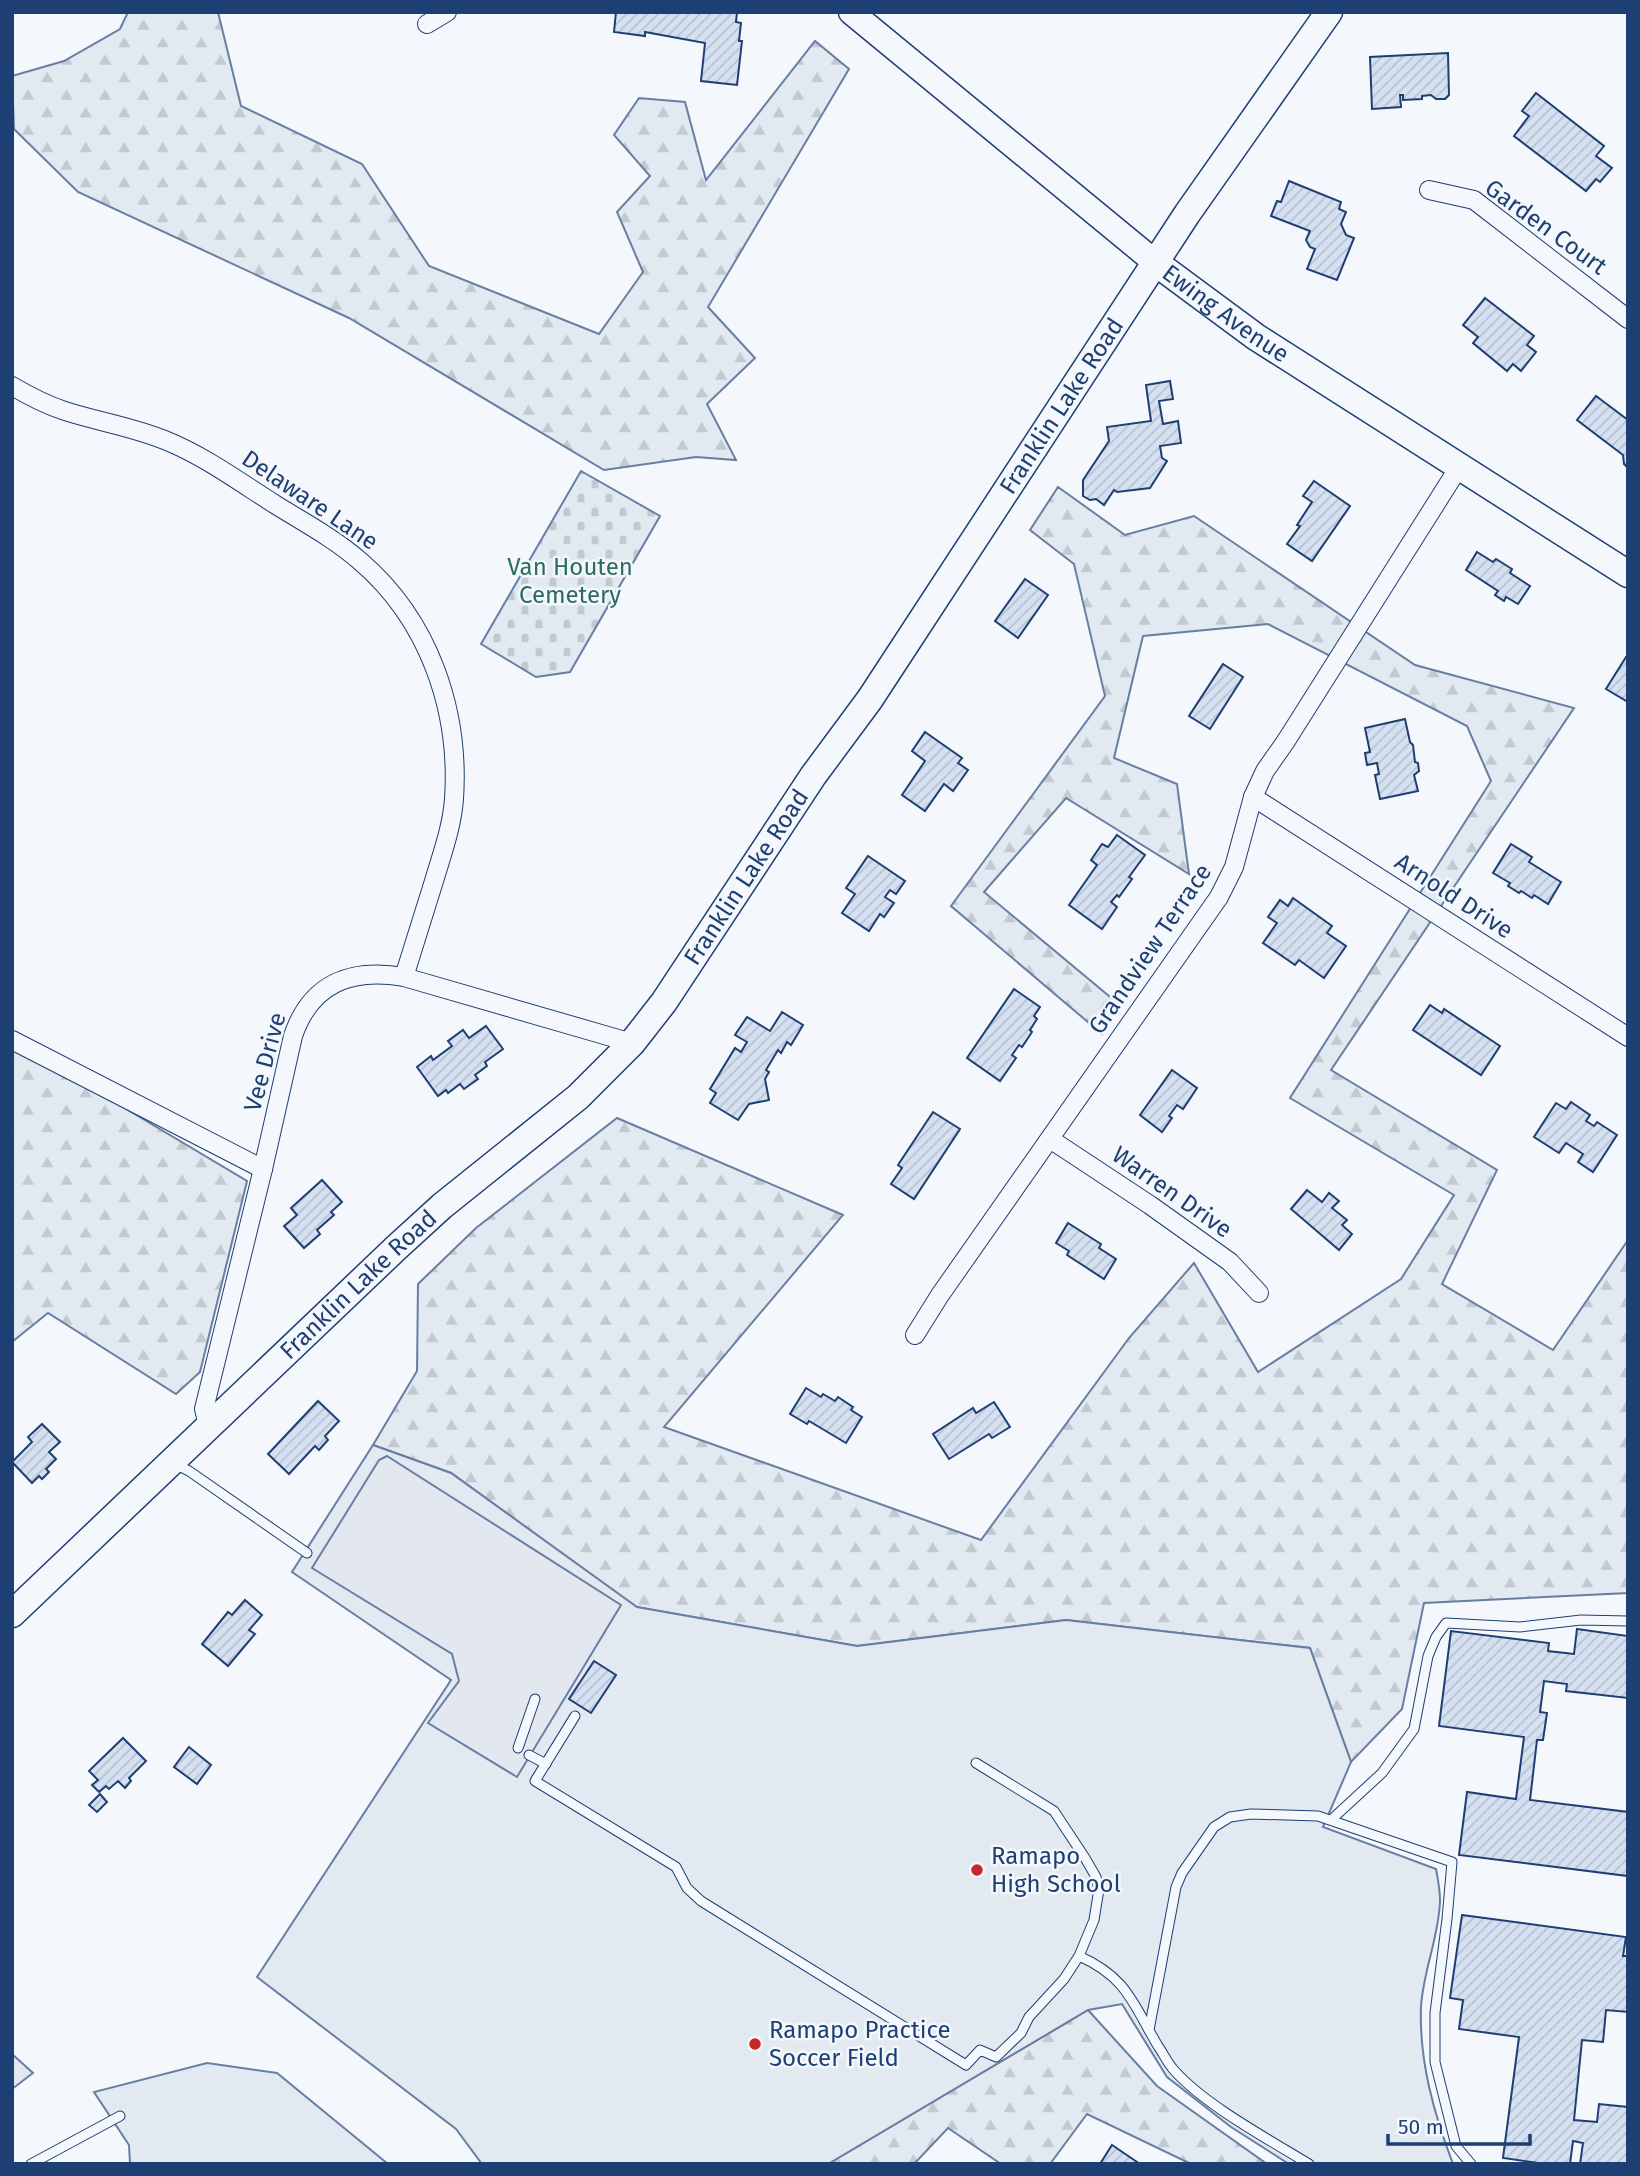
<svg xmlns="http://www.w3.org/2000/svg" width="1640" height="2176" viewBox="0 0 1640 2176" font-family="'Fira Sans',sans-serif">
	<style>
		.forest { fill: url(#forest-firs); stroke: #687fa3; stroke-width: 2 }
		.cemetery { fill: url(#cemetery-stones); stroke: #687fa3; stroke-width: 2 }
		.park { fill: #e3e9f0; stroke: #687fa3; stroke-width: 2 }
		.parking { fill: #e3e8f0; stroke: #687fa3; stroke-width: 2 }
		.building { fill: url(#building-hatch); stroke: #1d3f73; stroke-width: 2 }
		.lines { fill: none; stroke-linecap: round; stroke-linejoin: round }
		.lane-casing { stroke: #1d3f73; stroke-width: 11 }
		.street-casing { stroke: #1d3f73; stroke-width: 20 }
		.secondary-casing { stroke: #1d3f73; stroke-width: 27 }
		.primary-casing { stroke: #1d3f73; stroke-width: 29 }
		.lane { stroke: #f4f7fb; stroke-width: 9 }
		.street { stroke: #f4f7fb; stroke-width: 18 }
		.secondary { stroke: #f4f7fb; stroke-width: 24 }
		.primary { stroke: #f4f7fb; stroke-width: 26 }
		.poi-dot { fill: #c62828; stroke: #f4f7fb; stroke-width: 2.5 }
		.labels { text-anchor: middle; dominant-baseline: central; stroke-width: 5; stroke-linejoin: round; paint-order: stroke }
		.street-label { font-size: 24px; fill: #1d3f73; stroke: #f4f7fb }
		.park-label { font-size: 24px; fill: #2c6c60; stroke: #f4f7fb }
		.poi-label { font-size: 24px; fill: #1d3f73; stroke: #f4f7fb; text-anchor: start }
	</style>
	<defs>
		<pattern id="forest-firs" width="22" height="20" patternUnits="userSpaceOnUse" patternTransform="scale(1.75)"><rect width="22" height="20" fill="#e3e9f0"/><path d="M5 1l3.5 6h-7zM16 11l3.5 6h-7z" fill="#c2c9d1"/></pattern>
		<pattern id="cemetery-stones" width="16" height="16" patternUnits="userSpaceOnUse" patternTransform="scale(1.75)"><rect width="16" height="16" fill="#e3e9f0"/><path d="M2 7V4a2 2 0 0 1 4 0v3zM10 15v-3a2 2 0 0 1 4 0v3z" fill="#c2c9d1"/></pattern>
		<pattern id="building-hatch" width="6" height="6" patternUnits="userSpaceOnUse" patternTransform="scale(1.75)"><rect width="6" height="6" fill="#d5e0f0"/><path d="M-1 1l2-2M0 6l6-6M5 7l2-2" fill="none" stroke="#b6c1d1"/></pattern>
	</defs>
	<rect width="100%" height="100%" fill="#f4f7fb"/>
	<!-- forest -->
	<g class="forest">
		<polygon points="128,12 218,12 241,106 362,164 429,266 599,334 643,272 617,212 650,176 614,135 639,98 685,102 706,180 815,41 849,69 708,307 755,358 707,404 736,460 696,457 604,470 349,318 78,192 14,129 12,76 64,61 120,29"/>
		<polygon points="1058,487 1125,535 1194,516 1415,665 1574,708 1331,1070 1497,1170 1442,1284 1553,1350 1628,1240 1628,1593 1424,1603 1402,1709 1351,1762 1310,1648 1066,1620 857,1646 636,1607 451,1473 373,1445 417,1371 418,1284 476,1228 617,1118 843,1215 664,1427 981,1540 1129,1338 1194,1263 1258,1372 1401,1279 1454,1195 1290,1098 1491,781 1467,726 1268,624 1143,636 1114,758 1177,784 1189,874 1066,798 984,892 1115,1001 1102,1034 951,906 1105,696 1074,564 1030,530"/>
		<polygon points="12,1041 247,1181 200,1372 176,1394 48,1313 12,1342"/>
		<polygon points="1088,2010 1157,2086 1267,2164 1191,2164 1087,2114 1050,2164 1001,2164 948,2128 914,2164 828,2164"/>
	</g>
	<!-- cemetery -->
	<polygon class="cemetery" points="581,471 660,516 570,672 536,677 481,644"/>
	<!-- park -->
	<g class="park">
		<path d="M373,1445l78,28 186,134 220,39 209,-26 244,28 41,114 -28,65 113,42c2,10 4,22 4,32 -1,36 -17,70 -19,106 -2,54 13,107 32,157h-164l-58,-37 -64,-50 -45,-73 -34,6 -260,154h-346l-26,-35 -199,-152 194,-297 -159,-108z"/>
		<polygon points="207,2063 277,2073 388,2164 130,2164 129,2145 94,2092"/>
	</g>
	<!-- parking -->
	<g class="parking">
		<polygon points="387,1456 621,1605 517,1777 428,1723 459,1681 452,1654 312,1568 379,1460"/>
		<polygon points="12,2054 33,2073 12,2089"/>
	</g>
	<!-- building -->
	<g class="building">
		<polygon points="616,12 737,12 736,22 741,23 739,41 742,41 737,85 701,81 705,43 645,32 645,36 614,32"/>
		<polygon points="1448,53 1449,95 1445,99 1436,99 1431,95 1422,96 1422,99 1403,100 1403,95 1400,95 1401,107 1372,109 1370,57"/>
		<polygon points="1536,93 1604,146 1596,156 1612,168 1600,182 1596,179 1586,191 1514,136 1529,116 1522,111"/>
		<polygon points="1289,181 1341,202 1339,209 1346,212 1341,224 1346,235 1354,238 1337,280 1307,269 1315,249 1310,247 1306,240 1310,231 1271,216 1277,201 1281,202"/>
		<polygon points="1485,298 1534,336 1527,345 1536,352 1521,371 1513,364 1507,371 1473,343 1478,337 1463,325"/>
		<polygon points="1170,381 1173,399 1159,401 1163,424 1178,421 1181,443 1160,446 1162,458 1167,461 1150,488 1117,492 1114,490 1104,505 1096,499 1090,500 1083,496 1083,480 1109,441 1107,427 1151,421 1146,385"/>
		<polygon points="1596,396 1628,420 1628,468 1624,464 1623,455 1577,420"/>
		<polygon points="1314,481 1350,506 1312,561 1287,544 1300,526 1297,525 1312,502 1303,496"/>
		<polygon points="1477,552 1493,562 1496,559 1512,569 1510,573 1530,586 1518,604 1506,597 1504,601 1495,595 1498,591 1466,570"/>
		<polygon points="1025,579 1048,595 1018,638 995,621"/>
		<polygon points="1626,657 1628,658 1628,702 1606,689"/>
		<polygon points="1223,664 1243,677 1210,729 1189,716"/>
		<polygon points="1405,719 1410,742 1413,745 1415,762 1418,763 1419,771 1414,775 1418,791 1380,799 1375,775 1379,774 1377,763 1367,765 1365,753 1370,752 1365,728"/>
		<polygon points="925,732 962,758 958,763 968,770 953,791 944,784 925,811 902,795 925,761 912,751"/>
		<polygon points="1117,835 1145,855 1129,877 1132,879 1119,897 1117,895 1111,902 1117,907 1102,929 1069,905 1097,865 1091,860 1102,844 1108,847"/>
		<polygon points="1511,844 1532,857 1529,862 1561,882 1548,904 1534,895 1532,898 1521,891 1519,893 1508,886 1510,883 1493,873"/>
		<polygon points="868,856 905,881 896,894 890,890 885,897 894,903 884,917 880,914 869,931 842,913 855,894 846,888"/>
		<polygon points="1293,898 1332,926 1327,933 1346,946 1324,978 1299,960 1295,965 1263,943 1277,923 1268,917 1280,900 1288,906"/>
		<polygon points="1014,989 1040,1007 1034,1016 1037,1019 1030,1030 1032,1032 1022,1047 1019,1045 1012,1055 1016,1058 1000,1081 967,1058"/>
		<polygon points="1430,1005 1442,1013 1444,1009 1500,1046 1481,1075 1413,1030"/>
		<polygon points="782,1012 803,1025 791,1045 787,1042 781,1053 778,1050 766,1070 769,1072 765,1079 769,1100 749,1104 738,1120 710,1103 716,1093 710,1089 735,1048 741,1052 747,1042 735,1035 747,1017 770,1031"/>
		<polygon points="486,1026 503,1049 485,1062 487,1066 475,1075 478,1079 464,1089 460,1084 448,1093 446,1090 438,1096 417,1067 431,1056 433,1060 452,1046 448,1041 463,1030 469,1038"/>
		<polygon points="1172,1070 1197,1088 1183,1109 1177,1105 1169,1116 1172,1118 1162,1132 1140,1115"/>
		<polygon points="1571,1102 1590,1115 1586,1121 1594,1126 1597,1122 1617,1135 1593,1172 1578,1162 1583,1154 1566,1143 1559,1153 1534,1137 1556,1103 1566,1109"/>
		<polygon points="933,1112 960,1129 914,1199 891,1184 902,1168 898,1165"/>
		<polygon points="322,1180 342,1202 331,1212 334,1215 317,1230 320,1234 304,1248 284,1226 297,1215 291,1208"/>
		<polygon points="1307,1190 1322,1202 1329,1193 1339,1201 1332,1208 1347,1220 1342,1225 1352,1234 1339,1250 1291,1209"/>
		<polygon points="1068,1223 1101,1244 1099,1248 1116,1259 1104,1279 1067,1255 1069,1251 1056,1243"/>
		<polygon points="806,1388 821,1397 823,1394 835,1401 838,1397 853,1407 851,1410 862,1417 846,1443 809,1421 807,1424 790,1414"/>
		<polygon points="318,1401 339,1421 325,1436 328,1440 319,1450 315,1446 289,1474 268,1454"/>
		<polygon points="994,1402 1010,1427 992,1438 989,1434 949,1459 933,1434 973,1408 976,1413"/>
		<polygon points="42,1424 60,1442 49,1452 56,1459 46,1469 49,1472 42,1479 39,1476 32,1483 12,1462 32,1442 28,1437"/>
		<polygon points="245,1600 262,1615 249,1630 255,1634 228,1666 202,1644 228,1612 232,1615"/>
		<polygon points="1577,1629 1628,1636 1628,1698 1566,1691 1567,1684 1544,1681 1540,1712 1547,1713 1543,1740 1537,1740 1530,1800 1628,1812 1628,1876 1459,1855 1467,1792 1516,1799 1524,1737 1439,1726 1451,1631 1549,1643 1548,1651 1574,1654"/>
		<polygon points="594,1661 616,1675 591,1713 569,1699"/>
		<polygon points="123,1738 146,1761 129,1778 131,1781 125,1788 118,1781 109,1789 106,1786 99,1792 92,1785 98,1780 89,1771"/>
		<polygon points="189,1747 211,1765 197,1784 174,1767"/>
		<polygon points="100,1794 107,1802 97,1812 89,1805"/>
		<polygon points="1462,1915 1626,1937 1623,1956 1628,1956 1628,2012 1606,2010 1603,2042 1582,2040 1574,2120 1597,2122 1599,2104 1628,2107 1628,2164 1580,2164 1583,2143 1573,2141 1570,2164 1546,2164 1503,2158 1519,2037 1459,2029 1463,2000 1450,1998"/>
		<polygon points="1112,2145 1140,2164 1100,2164"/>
	</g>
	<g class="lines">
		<!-- lane casing -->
		<g class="lane-casing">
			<g id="lane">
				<polyline points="175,1464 189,1471 307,1553"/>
				<polyline points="575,1716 535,1781 676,1867 687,1888 701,1901 966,2065 980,2050 996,2057 1021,2033 1029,2017 1064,1979 1079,1956 1094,1920 1099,1889 1096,1877 1085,1858 1054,1811 976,1763"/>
				<polyline points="518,1748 535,1699"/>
				<polyline points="529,1755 546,1764"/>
				<polyline points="1331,1820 1382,1773 1414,1729 1428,1656 1436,1637 1446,1623 1520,1627 1581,1620 1628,1621"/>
				<path d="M1079,1956c48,21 54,48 79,90 5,7 9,16 15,23 30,35 95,70 136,95"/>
				<polyline points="1149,2030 1176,1887 1182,1873 1214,1827 1230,1817 1251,1814 1318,1816 1452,1862 1447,1919 1435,2013 1435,2062 1456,2146 1471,2164"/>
				<polyline points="31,2164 120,2116"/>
			</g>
		</g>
		<!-- street casing -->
		<g class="street-casing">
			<g id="street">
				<polyline points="427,24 447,12"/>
				<polyline points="1429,190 1474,200 1628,319"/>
				<path d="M12,386c17,10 34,19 53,25 34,11 69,16 102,30 39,16 74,42 109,64 29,18 59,34 84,56 69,59 100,149 94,238 -2,28 -12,55 -20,82 -10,32 -20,64 -30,96"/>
				<polyline points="1253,797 1628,1037"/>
				<polyline points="12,1040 263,1169"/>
				<polyline points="1050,1139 1150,1205 1230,1262 1259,1293"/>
				<polyline points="915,1335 940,1295 1219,897 1234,867 1253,797 1265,771 1286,741 1459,467"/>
				<path d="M208,1426l-4,-17 59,-240 30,-133c18,-53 58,-68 111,-59l228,66"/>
			</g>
		</g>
		<!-- secondary casing -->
		<g class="secondary-casing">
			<polyline id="secondary" points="851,12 1156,263"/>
		</g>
		<!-- primary casing -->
		<g class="primary-casing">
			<g id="primary">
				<path id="s1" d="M1156,263l100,74 372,237"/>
				<path id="s2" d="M12,1614l384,-366 46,-42 136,-109 54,-54 32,-41 149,-226 57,-77 317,-485 142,-202"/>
			</g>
		</g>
		<!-- lane -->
		<use href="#lane" class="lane"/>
		<!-- street -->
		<use href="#street" class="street"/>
		<!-- secondary -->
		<use href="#secondary" class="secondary"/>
		<!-- primary -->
		<use href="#primary" class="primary"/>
	</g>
	<!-- markers -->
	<g class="poi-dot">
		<circle cx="977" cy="1870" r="7"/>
		<circle cx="755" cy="2044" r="7"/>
	</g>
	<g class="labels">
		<!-- street labels -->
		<g class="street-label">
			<text transform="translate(1546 227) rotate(36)">Garden Court</text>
			<text stroke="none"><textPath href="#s1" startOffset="86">Ewing Avenue</textPath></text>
			<text stroke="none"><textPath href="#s2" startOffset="1612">Franklin Lake Road</textPath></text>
			<text transform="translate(310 500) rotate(34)">Delaware Lane</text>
			<text stroke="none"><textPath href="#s2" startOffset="1045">Franklin Lake Road</textPath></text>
			<text transform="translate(1454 896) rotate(33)">Arnold Drive</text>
			<text transform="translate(1150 949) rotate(-56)">Grandview Terrace</text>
			<text transform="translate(265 1062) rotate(-75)">Vee Drive</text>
			<text transform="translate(1172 1192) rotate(35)">Warren Drive</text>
			<text stroke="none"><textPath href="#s2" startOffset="478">Franklin Lake Road</textPath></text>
		</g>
		<!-- park labels -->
		<g class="park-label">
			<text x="570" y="567">Van Houten<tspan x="570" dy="28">Cemetery</tspan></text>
		</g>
		<!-- poi labels -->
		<g class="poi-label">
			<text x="991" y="1856">Ramapo<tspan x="991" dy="28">High School</tspan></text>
			<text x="769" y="2030">Ramapo Practice<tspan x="769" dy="28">Soccer Field</tspan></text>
		</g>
	</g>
	<!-- border -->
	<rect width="1640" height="2176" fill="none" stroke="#1d3f73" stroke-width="28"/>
	<!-- scale -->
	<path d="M1388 2134v10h142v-10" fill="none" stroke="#1d3f73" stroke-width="3.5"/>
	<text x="1398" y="2134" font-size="21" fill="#1d3f73" stroke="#f4f7fb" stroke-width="5" paint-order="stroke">50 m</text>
</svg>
